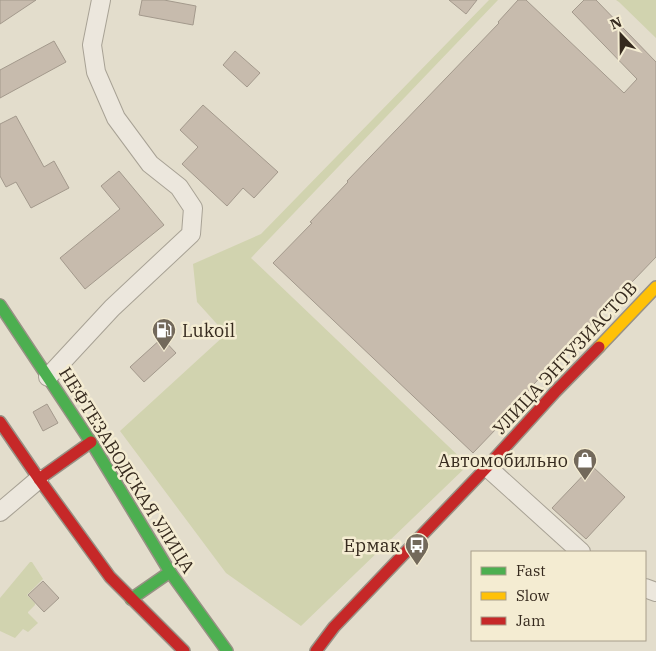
<svg xmlns="http://www.w3.org/2000/svg" width="656" height="651" viewBox="0 0 656 651" font-family="'IBM Plex Serif',serif">
	<style>
		.green { fill: #d1d3af }
		.building { fill: #c7bbad; stroke: #a3998c }
		.lines { fill: none; stroke-linecap: round; stroke-linejoin: round }
		.street-casing { stroke: #a8a295; stroke-width: 20 }
		.fast-casing { stroke: #989185; stroke-width: 14 }
		.slow-casing { stroke: #989185; stroke-width: 14 }
		.jam-casing { stroke: #989185; stroke-width: 14 }
		.street { stroke: #ece7dd; stroke-width: 18 }
		.fast { stroke: #4caf50; stroke-width: 11 }
		.slow { stroke: #ffc107; stroke-width: 11 }
		.jam { stroke: #c62828; stroke-width: 11 }
		.labels { text-anchor: middle; dominant-baseline: central; stroke-width: 5; stroke-linejoin: round; paint-order: stroke }
		.poi-label { font-size: 18px; fill: #362a1e; stroke: #f4ecd2; text-anchor: end }
		.street-label { font-size: 18px; fill: #362a1e; stroke: #f4ecd2 }
	</style>
	<rect width="100%" height="100%" fill="#e3ddcc"/>
	<!-- green -->
	<g class="green">
		<polygon points="489,0 498,0 251,258 468,465 301,626 226,573 120,431 226,334 197,302 193,264 261,234"/>
		<polygon points="616,0 656,0 656,38 619,2"/>
		<polygon points="30,562 32,562 43,579 27,595 35,603 35,605 28,612 28,613 38,623 28,632 23,629 15,638 0,631 0,598"/>
	</g>
	<!-- building -->
	<g class="building">
		<polygon points="0,0 36,0 0,24"/>
		<polygon points="142,0 164,0 196,6 193,25 139,15"/>
		<polygon points="449,0 477,0 466,14"/>
		<polygon points="518,0 526,0 624,93 637,79 572,12 584,0 596,0 656,62 656,257 533,385 533,386 495,426 497,428 473,453 273,263 312,223 310,222 348,182 347,181 499,23 498,22"/>
		<polygon points="54,41 66,62 0,98 0,70"/>
		<polygon points="235,51 260,73 247,87 223,65"/>
		<polygon points="203,105 278,172 254,198 243,188 227,206 182,164 198,147 180,130"/>
		<polygon points="16,116 44,167 54,161 69,188 31,208 16,182 6,187 0,176 0,124"/>
		<polygon points="119,171 164,225 85,289 60,258 120,209 101,186"/>
		<polygon points="162,338 176,353 144,382 130,367"/>
		<polygon points="47,404 58,423 43,431 33,412"/>
		<polygon points="592,466 625,497 586,539 552,508"/>
		<polygon points="43,581 59,598 44,612 28,595"/>
	</g>
	<g class="lines">
		<!-- street casing -->
		<g class="street-casing">
			<g id="street">
				<polyline points="48,377 112,308 191,234 193,208 179,187 150,164 116,118 96,72 92,45 101,0"/>
				<polyline points="487,467 581,552"/>
				<polyline points="0,512 39,479"/>
				<polyline points="645,588 656,592"/>
			</g>
		</g>
		<!-- fast casing -->
		<g class="fast-casing">
			<g id="fast">
				<polyline points="0,305 96,450 170,572 227,651"/>
				<polyline points="131,599 170,572"/>
			</g>
		</g>
		<!-- slow casing -->
		<g class="slow-casing">
			<polyline id="slow" points="599,347 656,287"/>
		</g>
		<!-- jam casing -->
		<g class="jam-casing">
			<g id="jam">
				<polyline points="0,422 39,479 110,577 184,651"/>
				<polyline points="39,479 91,442"/>
				<polyline points="316,651 334,627 487,467 555,392 599,347"/>
			</g>
		</g>
		<!-- street -->
		<use href="#street" class="street"/>
		<!-- fast -->
		<use href="#fast" class="fast"/>
		<!-- slow -->
		<use href="#slow" class="slow"/>
		<!-- jam -->
		<use href="#jam" class="jam"/>
	</g>
	<!-- icons -->
	<defs>
		<g id="fuel-pin" transform="scale(1.25)"><path d="M0 17L-7.5 6A9.5 9.5 0 1 1 7.5 6Z" fill="#73695b" stroke="#f4ecd2"/><path d="M-5.5-6h7V0h2V4h1.3V-2.5L3-4.5l.8-.8L6-3V5H2.5V1h-1V6h-7ZM-4.2-4.7v3.2H.2V-4.7Z" fill="#fff"/></g>
		<g id="shop-pin" transform="scale(1.25)"><path d="M0 17L-7.5 6A9.5 9.5 0 1 1 7.5 6Z" fill="#73695b" stroke="#f4ecd2"/><path d="M-5-2.5h2.3a2.7 3.5 0 0 1 5.4 0H5L5.5 6h-11ZM-1.5-2.5h3a1.5 2.3 0 0 0-3 0Z" fill="#fff"/></g>
		<g id="bus-pin" transform="scale(1.25)"><path d="M0 17L-7.5 6A9.5 9.5 0 1 1 7.5 6Z" fill="#73695b" stroke="#f4ecd2"/><path d="M-5-6H5V4H4V6H2V4H-2V6H-4V4H-5ZM-3.5-4V0h7V-4ZM-3.5 1.2v1.5H-2V1.2ZM2 1.2v1.5H3.5V1.2Z" fill="#fff"/></g>
	</defs>
	<g fill-rule="evenodd">
		<use href="#fuel-pin" x="164" y="330"/>
		<use href="#shop-pin" x="585" y="460"/>
		<use href="#bus-pin" x="417" y="545"/>
	</g>
	<g class="labels">
		<!-- poi labels -->
		<g class="poi-label">
			<text x="182" y="330" text-anchor="start">Lukoil</text>
			<text x="568" y="460">Автомобильно</text>
			<text x="400" y="545">Ермак</text>
		</g>
		<!-- street labels -->
		<g class="street-label">
			<text transform="translate(565 358) rotate(-47)">УЛИЦА ЭНТУЗИАСТОВ</text>
			<text transform="translate(127 470) rotate(58)">НЕФТЕЗАВОДСКАЯ УЛИЦА</text>
		</g>
	</g>
	<!-- legend -->
	<rect x="471" y="551" width="175" height="90" fill="#f4ecd2" stroke="#a89e8a"/>
	<rect x="481" y="567" width="25" height="8" fill="#4caf50" stroke="#a89e8a"/>
	<text x="516" y="576" font-size="15" fill="#362a1e">Fast</text>
	<rect x="481" y="592" width="25" height="8" fill="#ffc107" stroke="#a89e8a"/>
	<text x="516" y="601" font-size="15" fill="#362a1e">Slow</text>
	<rect x="481" y="617" width="25" height="8" fill="#c62828" stroke="#a89e8a"/>
	<text x="516" y="626" font-size="15" fill="#362a1e">Jam</text>
	<!-- north arrow -->
	<g transform="translate(621 35) rotate(338)" stroke="#f4ecd2" stroke-width="4" paint-order="stroke">
	<path d="M0-4L9 19L0 12L-9 19Z" fill="#362a1e"/>
	<text y="-8" font-size="14" font-weight="bold" text-anchor="middle" fill="#362a1e">N</text>
	</g>
</svg>
